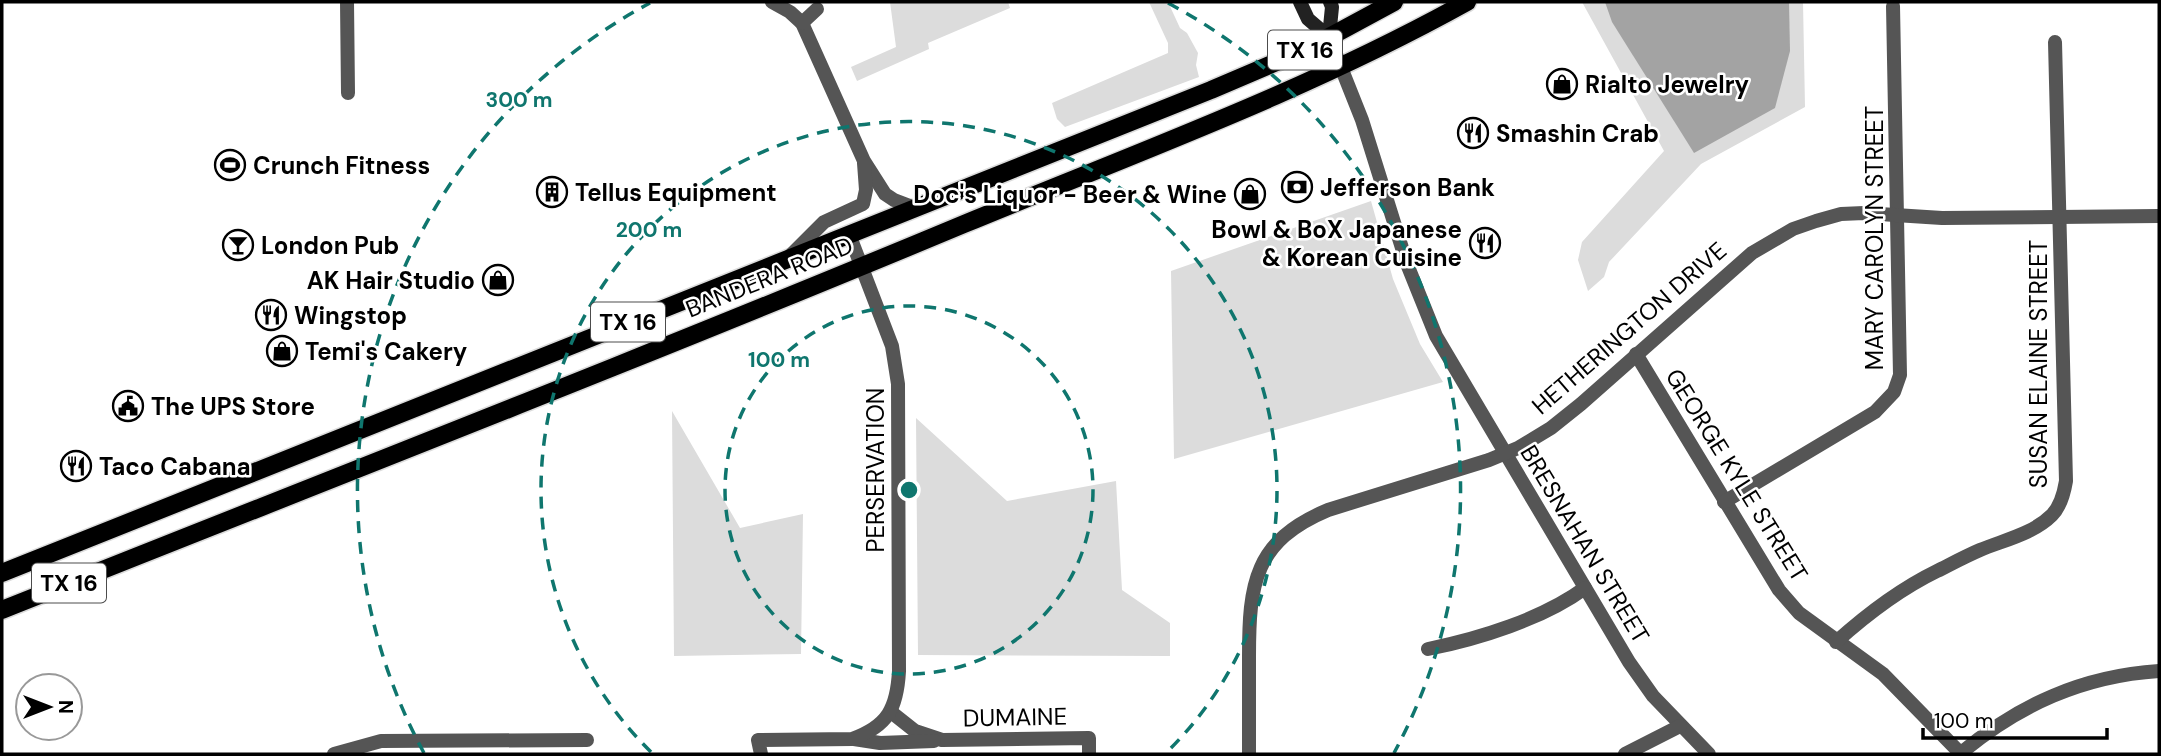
<svg xmlns="http://www.w3.org/2000/svg" width="2161" height="756" viewBox="0 0 2161 756" font-family="'DM Sans',sans-serif">
	<style>
		.green { fill: #dcdcdc }
		.water { fill: #a3a3a3 }
		.lines { fill: none; stroke-linecap: round; stroke-linejoin: round }
		.primary-casing { stroke: #dbdbdb; stroke-width: 21 }
		.street { stroke: #555; stroke-width: 14 }
		.secondary { stroke: #222; stroke-width: 14 }
		.primary { stroke: #000; stroke-width: 18 }
		.ring { fill: none; stroke: #0f766e; stroke-width: 3.5; stroke-dasharray: 12 9 }
		.labels { text-anchor: middle; dominant-baseline: central; stroke-width: 5; stroke-linejoin: round; paint-order: stroke }
		.shield { fill: #fff; stroke: #4c4c4c; stroke-width: 2 }
		.shield-label { font-size: 23px; font-weight: bold; fill: #000 }
		.poi-label { font-size: 24px; font-weight: bold; fill: #000; stroke: #fff; text-anchor: start }
		.street-label { font-size: 24px; fill: #000; stroke: #fff }
		.centre { fill: #0f766e; stroke: #fff; stroke-width: 3.5 }
		.ring-label { font-size: 21px; text-anchor: middle; font-weight: bold; fill: #0f766e; stroke: #fff; stroke-width: 5; stroke-linejoin: round; paint-order: stroke }
	</style>
	<rect width="100%" height="100%" fill="#fff"/>
	<!-- green -->
	<g class="green">
		<polygon points="890,2 1008,2 1010,8 928,43 929,49 857,81 851,67 896,47"/>
		<polygon points="1149,2 1168,2 1180,28 1187,33 1198,53 1196,65 1199,77 1065,127 1057,119 1052,103 1168,53 1168,43"/>
		<polygon points="1582,2 1803,2 1805,107 1701,164 1609,262 1604,277 1588,291 1578,260 1582,242 1664,151"/>
		<polygon points="1371,201 1393,279 1420,344 1443,382 1174,459 1171,271"/>
		<polygon points="672,411 740,528 803,514 801,654 674,656"/>
		<polygon points="916,418 1007,501 1116,481 1122,590 1170,623 1170,656 918,655"/>
	</g>
	<!-- water -->
	<polygon class="water" points="1605,2 1789,2 1790,51 1775,108 1694,153 1612,22"/>
	<g class="lines">
		<!-- primary casing -->
		<g class="primary-casing">
			<g id="primary">
				<polyline points="2,573 1211,90 1307,49 1394,2"/>
				<path d="M2,610c321,-128 643,-253 962,-386 169,-70 343,-133 503,-222"/>
			</g>
		</g>
		<!-- street -->
		<g class="street">
			<polyline points="347,2 348,93"/>
			<polyline points="772,2 790,12 802,23 864,161 885,194 894,200 915,208"/>
			<polyline points="802,23 817,9"/>
			<polyline points="1329,37 1362,120 1407,264 1436,336 1629,662 1653,696 1709,754"/>
			<polyline points="789,257 824,222 863,204 866,190 864,163"/>
			<polyline points="1636,354 1779,590 1799,613 1883,674 1961,754"/>
			<polyline points="1724,502 1875,412 1894,392 1900,375 1893,6"/>
			<path d="M1836,642c30,-27 64,-53 101,-71 14,-7 29,-15 43,-21 24,-10 53,-16 72,-35 9,-9 12,-22 14,-34l-11,-439"/>
			<path d="M1428,649c50,-10 115,-30 157,-61"/>
			<polyline points="891,712 915,731 942,740 1089,738 1089,754"/>
			<polyline points="854,739 880,743 934,741"/>
			<path d="M1961,753c58,-48 121,-77 198,-82"/>
			<polyline points="334,754 381,741 587,740"/>
			<path d="M761,754l-3,-14 94,-1c36,-13 45,-31 47,-68l-1,-287 -6,-38 -43,-112"/>
			<path d="M1249,754c0,-32 0,-64 0,-97 0,-73 5,-116 79,-147l161,-50 29,-12 33,-20 30,-24 171,-151 41,-24 23,-8 25,-7 23,-1 78,5 217,-2"/>
			<polyline points="1625,754 1680,726"/>
		</g>
		<!-- secondary -->
		<polyline class="secondary" points="1300,2 1308,19 1329,37 1332,7 1330,2"/>
		<!-- primary -->
		<use href="#primary" class="primary"/>
	</g>
	<!-- distance rings -->
	<g class="ring">
		<circle cx="909" cy="490" r="184"/>
		<path d="M651 752A368 368 0 1 1 1167 752"/>
		<path d="M424 753A552 552 0 0 1 650 3M1168 3A552 552 0 0 1 1394 753"/>
	</g>
	<!-- icons -->
	<defs>
		<g id="shop-ring" transform="scale(1.575)"><circle r="9.5" fill="#fff" stroke="#000" stroke-width="1.5"/><path d="M-5-2.5h2.3a2.7 3.5 0 0 1 5.4 0H5L5.5 6h-11ZM-1.5-2.5h3a1.5 2.3 0 0 0-3 0Z" fill="#000"/></g>
		<g id="restaurant-ring" transform="scale(1.575)"><circle r="9.5" fill="#fff" stroke="#000" stroke-width="1.5"/><path d="M-5-6h1v4h1v-4h1v4h1v-4h1v5L-1.5 .5V6h-2V.5L-5-1ZM5-6V6H3V1.5H1.5Q1.5-4 5-6Z" fill="#000"/></g>
		<g id="stadium-ring" transform="scale(1.575)"><circle r="9.5" fill="#fff" stroke="#000" stroke-width="1.5"/><path d="M0-5a6.5 5 0 1 0 0 10a6.5 5 0 1 0 0-10ZM-3.5-1.8h7v3.6h-7Z" fill="#000"/></g>
		<g id="bank-ring" transform="scale(1.575)"><circle r="9.5" fill="#fff" stroke="#000" stroke-width="1.5"/><path d="M-6-4H6V4H-6ZM0-2.3a2.3 2.3 0 1 0 0 4.6a2.3 2.3 0 1 0 0-4.6Z" fill="#000"/></g>
		<g id="building-ring" transform="scale(1.575)"><circle r="9.5" fill="#fff" stroke="#000" stroke-width="1.5"/><path d="M-4-6H4V6H1V3H-1V6H-4ZM-2.5-4.3h1.7v1.8h-1.7ZM.8-4.3h1.7v1.8H.8ZM-2.5-1h1.7V.8h-1.7ZM.8-1h1.7V.8H.8Z" fill="#000"/></g>
		<g id="bar-ring" transform="scale(1.575)"><circle r="9.5" fill="#fff" stroke="#000" stroke-width="1.5"/><path d="M-6-5H6L.8 .8V4.5H3.5V6h-7V4.5H-.8V.8Z" fill="#000"/></g>
		<g id="civic-ring" transform="scale(1.575)"><circle r="9.5" fill="#fff" stroke="#000" stroke-width="1.5"/><path d="M-.6-6.5H3V-4.5H.6V-3L4-1V1h2V6H-6V1h2V-1L-.6-3ZM-1.2 2.5V6h2.4V2.5Z" fill="#000"/></g>
	</defs>
	<g fill-rule="evenodd">
		<use href="#shop-ring" x="1562" y="84"/>
		<use href="#restaurant-ring" x="1473" y="133"/>
		<use href="#stadium-ring" x="230" y="165"/>
		<use href="#bank-ring" x="1297" y="187"/>
		<use href="#building-ring" x="552" y="192"/>
		<use href="#shop-ring" x="1250" y="194"/>
		<use href="#restaurant-ring" x="1485" y="243"/>
		<use href="#bar-ring" x="238" y="245"/>
		<use href="#shop-ring" x="498" y="280"/>
		<use href="#restaurant-ring" x="271" y="315"/>
		<use href="#shop-ring" x="282" y="351"/>
		<use href="#civic-ring" x="128" y="406"/>
		<use href="#restaurant-ring" x="76" y="466"/>
	</g>
	<g class="labels">
		<!-- shield labels -->
		<g class="shield">
			<rect x="1268" y="30.5" width="74" height="39" rx="5"/>
			<rect x="591" y="302.5" width="74" height="39" rx="5"/>
			<rect x="32" y="563.5" width="74" height="39" rx="5"/>
		</g>
		<g class="shield-label">
			<text x="1305" y="50">TX 16</text>
			<text x="628" y="322">TX 16</text>
			<text x="69" y="583">TX 16</text>
		</g>
		<!-- poi labels -->
		<g class="poi-label">
			<text x="1585" y="84">Rialto Jewelry</text>
			<text x="1496" y="133">Smashin Crab</text>
			<text x="253" y="165">Crunch Fitness</text>
			<text x="1320" y="187">Jefferson Bank</text>
			<text x="575" y="192">Tellus Equipment</text>
			<text x="1227" y="194" text-anchor="end">Doc's Liquor - Beer &amp; Wine</text>
			<text x="1462" y="229" text-anchor="end">Bowl &amp; BoX Japanese<tspan x="1462" dy="28">&amp; Korean Cuisine</tspan></text>
			<text x="261" y="245">London Pub</text>
			<text x="475" y="280" text-anchor="end">AK Hair Studio</text>
			<text x="294" y="315">Wingstop</text>
			<text x="305" y="351">Temi's Cakery</text>
			<text x="151" y="406">The UPS Store</text>
			<text x="99" y="466">Taco Cabana</text>
		</g>
		<!-- street labels -->
		<g class="street-label">
			<text transform="translate(1874 238) rotate(-90)">MARY CAROLYN STREET</text>
			<text transform="translate(769 277) rotate(-22)">BANDERA ROAD</text>
			<text transform="translate(1629 328) rotate(-41)">HETHERINGTON DRIVE</text>
			<text transform="translate(2038 364) rotate(-90)">SUSAN ELAINE STREET</text>
			<text transform="translate(875 470) rotate(-90)">PERSERVATION</text>
			<text transform="translate(1737 475) rotate(58)">GEORGE KYLE STREET</text>
			<text transform="translate(1585 544) rotate(59)">BRESNAHAN STREET</text>
			<text transform="translate(1015 717) rotate(-1)">DUMAINE</text>
		</g>
	</g>
	<circle cx="909" cy="490" r="10" class="centre"/>
	<g class="ring-label">
		<text x="519" y="107">300 m</text>
		<text x="649" y="237">200 m</text>
		<text x="779" y="367">100 m</text>
	</g>
	<!-- border -->
	<rect width="2161" height="756" fill="none" stroke="#000000" stroke-width="7"/>
	<!-- north arrow -->
	<g transform="translate(49 707) rotate(90)"><circle r="33" fill="#ffffff" stroke="#999999" stroke-width="2"/>
	<path d="M0-5L12 26L0 18L-12 26Z" fill="#000000"/>
	<text y="-10" font-size="19" font-weight="bold" text-anchor="middle" fill="#000000">N</text>
	</g>
	<!-- scale -->
	<path d="M1923 728v10h184v-10" fill="none" stroke="#000000" stroke-width="3.5"/>
	<text x="1934" y="728" font-size="21" fill="#000000" stroke="#ffffff" stroke-width="5" paint-order="stroke">100 m</text>
</svg>
